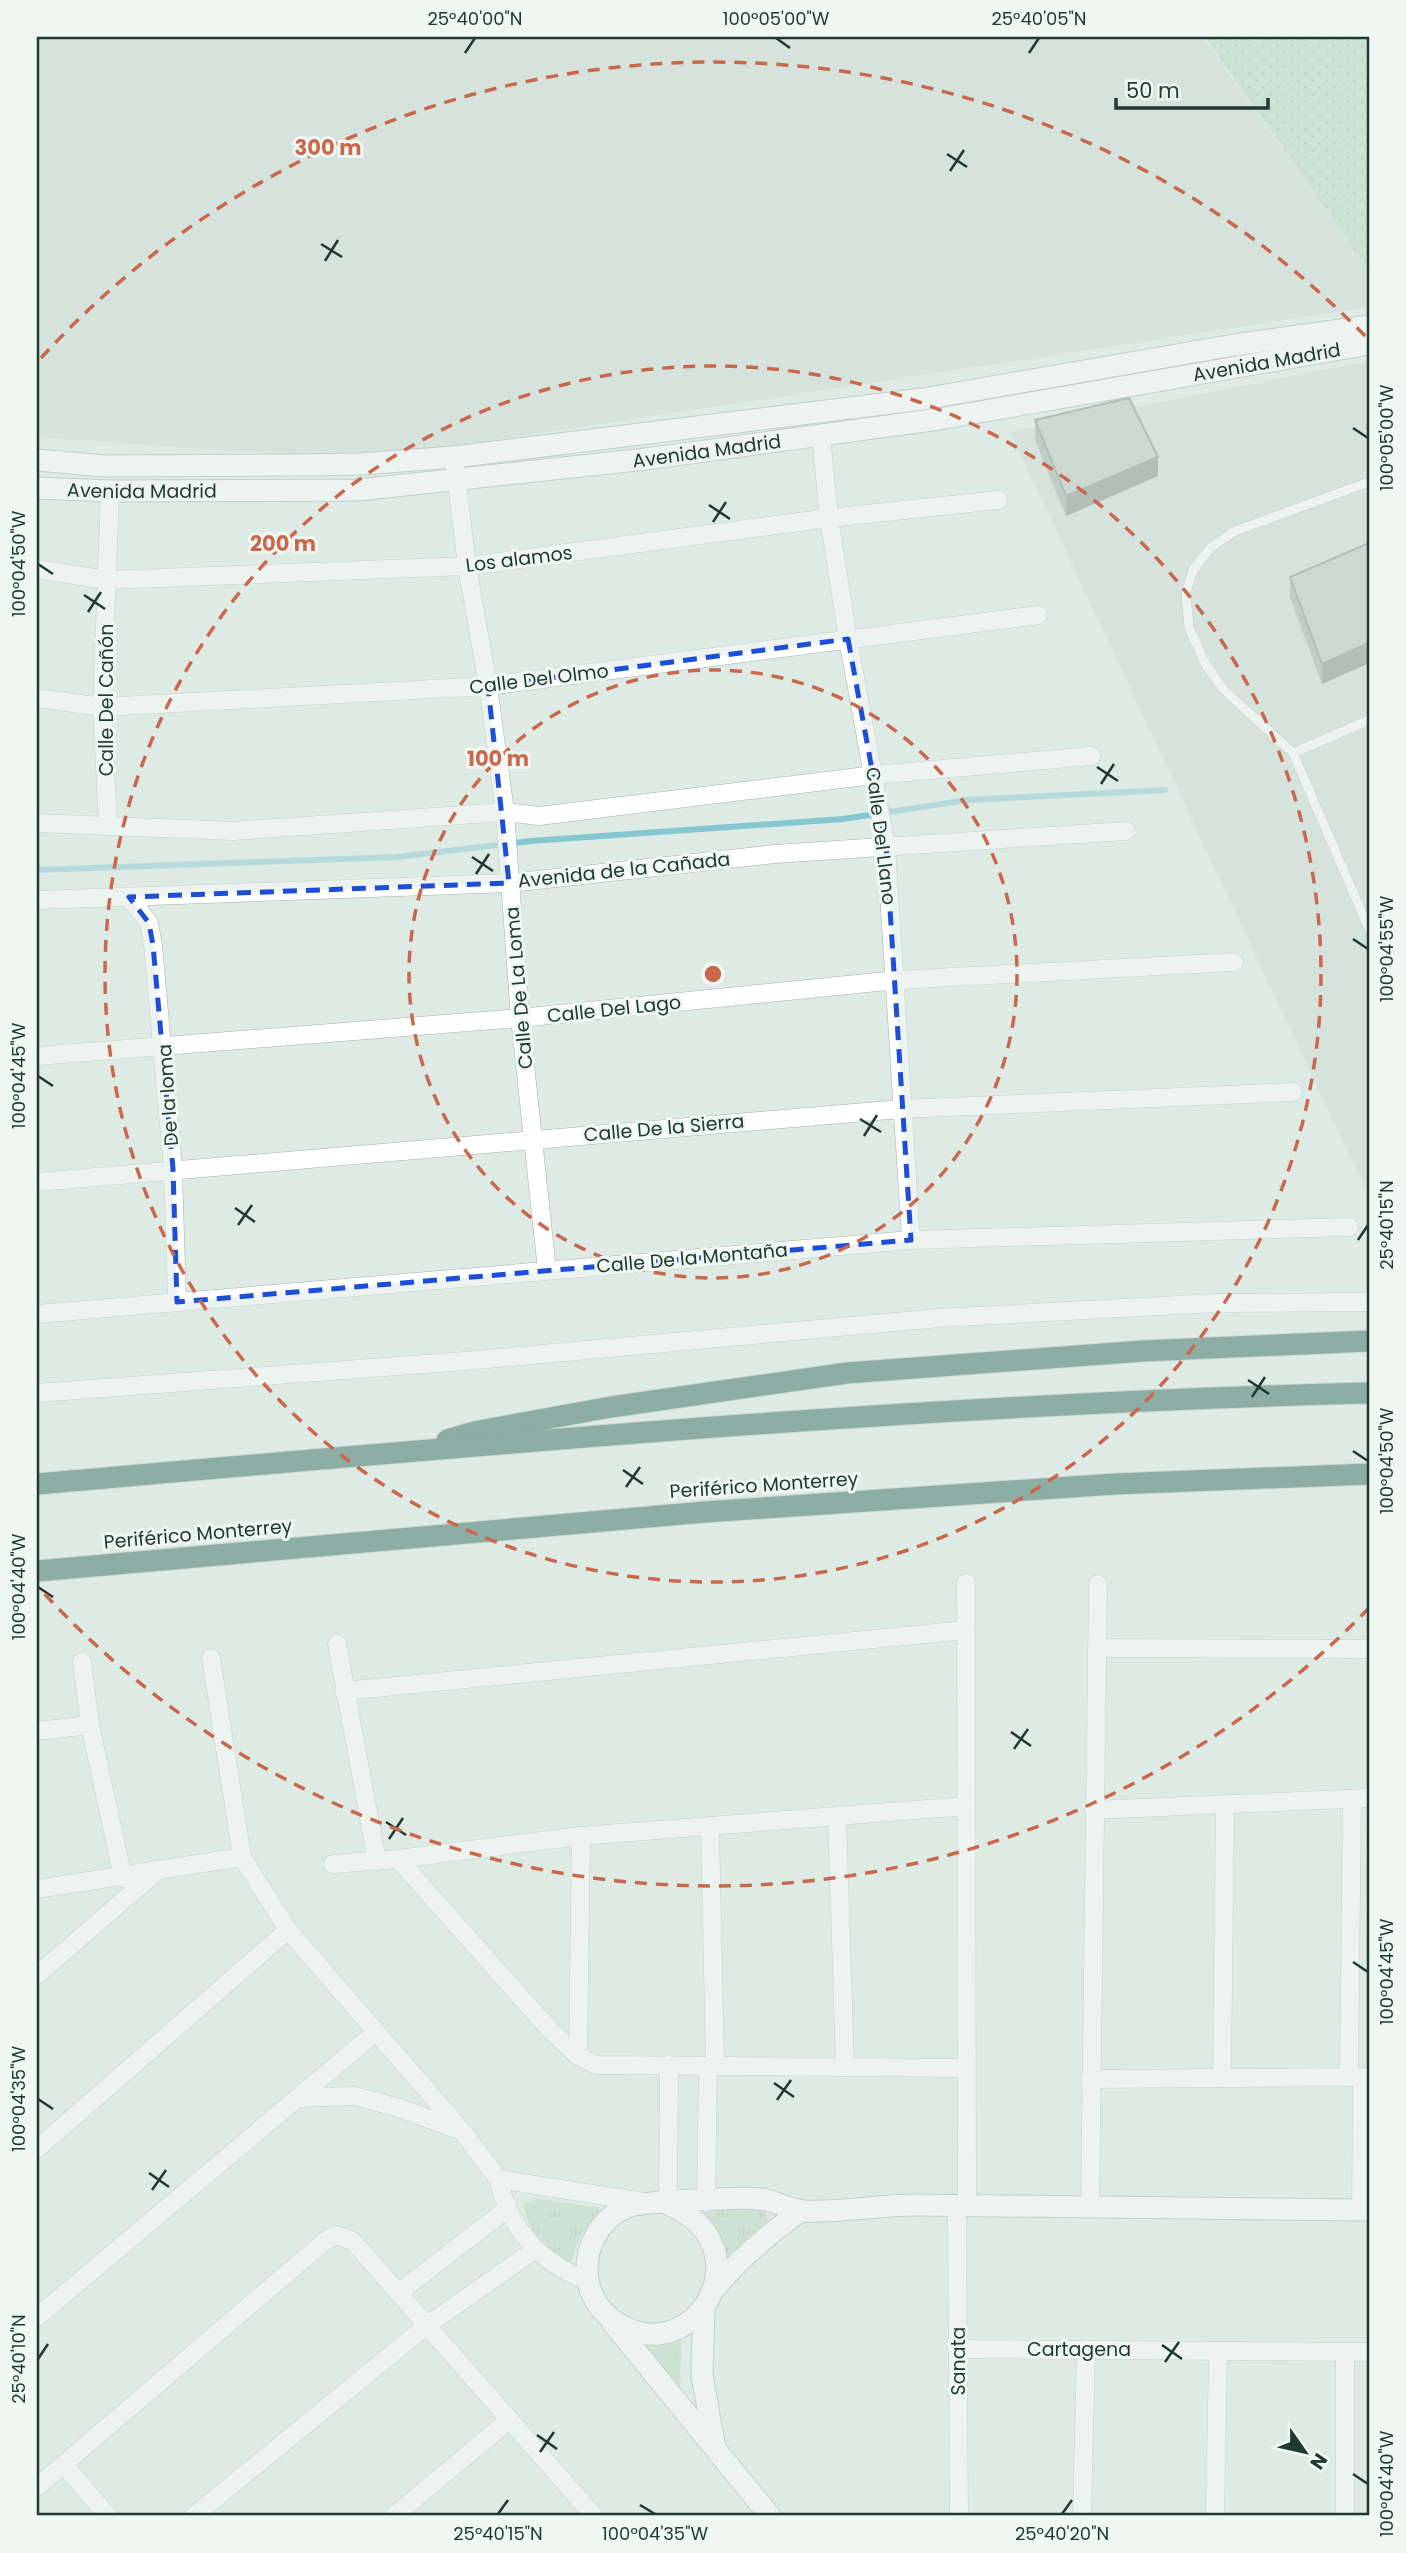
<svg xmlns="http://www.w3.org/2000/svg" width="1406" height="2553" viewBox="0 0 1406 2553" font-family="Poppins,sans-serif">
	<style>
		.built { fill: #cddad3 }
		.grass { fill: url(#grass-dots) }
		.park { fill: url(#park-tufts) }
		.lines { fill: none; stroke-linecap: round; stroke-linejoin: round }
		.stream { stroke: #85c8d1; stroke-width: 6 }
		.service-casing { stroke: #a1b2ab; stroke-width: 10 }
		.minor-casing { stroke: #a1b2ab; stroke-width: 19 }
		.tertiary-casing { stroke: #a1b2ab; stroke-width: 23 }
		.motorway-casing { stroke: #bcc4c2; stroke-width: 23 }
		.service { stroke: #fff; stroke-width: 9 }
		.minor { stroke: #fff; stroke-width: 18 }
		.tertiary { stroke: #fff; stroke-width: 21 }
		.motorway { stroke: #2b6657; stroke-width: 21 }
		.wall { fill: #9ba9a3 }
		.shaded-wall { fill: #7e8a84 }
		.building { fill: #b4c5bd; stroke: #7e8a84; stroke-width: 2 }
		.marked { fill: none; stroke: #1d4ed8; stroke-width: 5; stroke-dasharray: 14 9; stroke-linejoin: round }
		.ticks { fill: none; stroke: #203a32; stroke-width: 2.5 }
		.ring { fill: none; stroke: #c9684c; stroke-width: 3.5; stroke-dasharray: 12 9 }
		.labels { text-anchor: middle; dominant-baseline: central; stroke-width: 6; stroke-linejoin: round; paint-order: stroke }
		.street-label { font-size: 19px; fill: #203a32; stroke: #eff7f2 }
		.centre { fill: #c9684c; stroke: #eff7f2; stroke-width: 3.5 }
		.ring-label { font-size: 21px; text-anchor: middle; font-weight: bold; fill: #c9684c; stroke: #eff7f2; stroke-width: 6; stroke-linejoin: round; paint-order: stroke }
		.neatline { fill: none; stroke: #203a32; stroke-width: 2.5 }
		.ticks-label { font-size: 18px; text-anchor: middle; fill: #203a32 }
	</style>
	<defs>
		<pattern id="grass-dots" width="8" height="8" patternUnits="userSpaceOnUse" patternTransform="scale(1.75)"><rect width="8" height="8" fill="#b7dcbf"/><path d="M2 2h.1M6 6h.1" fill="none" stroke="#9dbea5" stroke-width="1.8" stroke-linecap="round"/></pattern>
		<pattern id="park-tufts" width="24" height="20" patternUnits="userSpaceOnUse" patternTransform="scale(1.75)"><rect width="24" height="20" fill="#b7dcbf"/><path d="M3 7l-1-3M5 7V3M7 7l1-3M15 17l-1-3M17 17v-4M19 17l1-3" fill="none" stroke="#9dbea5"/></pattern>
	</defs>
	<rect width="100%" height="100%" fill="#deeae4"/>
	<!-- built -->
	<g class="built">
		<polygon points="37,37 1203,37 1369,271 1369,307 363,460 37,437"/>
		<polygon points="1369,361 1369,1197 1010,432"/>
	</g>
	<!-- grass -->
	<polygon class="grass" points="1205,37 1369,37 1369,271"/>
	<!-- park -->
	<g class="park">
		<path d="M539,2199l62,9 -22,31 -10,29c-22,-18 -42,-37 -46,-64z"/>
		<polygon points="743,2206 763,2207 768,2221 722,2261 701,2213"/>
		<polygon points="681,2337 680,2395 640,2347 669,2342"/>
	</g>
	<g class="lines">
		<!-- stream -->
		<polyline class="stream" points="37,870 397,857 531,841 843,819 968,800 1165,790"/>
		<!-- service casing -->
		<g class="service-casing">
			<g id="service">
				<polyline points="1369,482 1235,531 1210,548 1193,570 1186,593 1189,628 1206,665 1224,690 1293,753 1369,929"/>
				<polyline points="1293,753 1369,720"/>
			</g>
		</g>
		<!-- minor casing -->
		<g class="minor-casing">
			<g id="minor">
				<polyline points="821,435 829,518 848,639 886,846 911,1240"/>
				<polyline points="455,467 467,566 488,686 505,812 520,1018 547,1270"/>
				<polyline points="37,569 107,580 467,566 829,518 998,500"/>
				<polyline points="37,698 102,707 488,686 1038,615"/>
				<polyline points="37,823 233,831 505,812 539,816 874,775 1091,756"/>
				<polyline points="108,825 102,707 110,491"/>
				<polyline points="129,897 149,923 153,945 173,1169 177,1302"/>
				<polyline points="37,900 510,883 775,854 1126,831"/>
				<polyline points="37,1056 520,1018 897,980 1234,962"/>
				<polyline points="37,1182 901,1109 1293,1092"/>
				<polyline points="37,1314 911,1240 1349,1227"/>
				<polyline points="37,1393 465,1361 939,1318 1215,1303 1369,1302"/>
				<polyline points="966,1583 967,2206"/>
				<polyline points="337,1644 377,1861"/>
				<polyline points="1097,1648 1369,1649"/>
				<polyline points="211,1658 242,1857"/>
				<polyline points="82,1662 90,1725"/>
				<polyline points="344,1691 966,1630"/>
				<polyline points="37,1731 90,1725 123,1878"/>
				<polyline points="1094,1810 1369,1798"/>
				<polyline points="837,1815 845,2067"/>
				<polyline points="710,1826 715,2066"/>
				<polyline points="398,1859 550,2030 578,2056 596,2065 966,2068"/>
				<polyline points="333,1864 398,1859 581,1836 966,1806"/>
				<polyline points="37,1889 242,1857 288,1930 462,2131 498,2179"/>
				<polyline points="37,1975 155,1873"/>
				<polyline points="578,2056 581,1836"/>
				<polyline points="1349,2077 1352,1799"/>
				<polyline points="1222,2078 1225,1805"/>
				<polyline points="1090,2079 1369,2077"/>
				<polyline points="298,2098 355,2096 399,2108 459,2130"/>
				<polyline points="37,2149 288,1930"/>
				<polyline points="706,2202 708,2066"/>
				<polyline points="668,2204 669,2065"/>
				<polyline points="957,2206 959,2516"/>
				<polyline points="1090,2207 1098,1584"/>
				<polyline points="1361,2210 1362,2077"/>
				<path d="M588,2281c-49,-19 -77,-50 -90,-102l145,23"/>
				<polyline points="398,2293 506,2210"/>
				<polyline points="37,2317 376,2032"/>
				<polyline points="957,2349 1369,2352"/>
				<polyline points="1345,2352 1345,2516"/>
				<polyline points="64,2465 108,2516"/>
				<polyline points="37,2487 325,2241 336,2235 353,2241 594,2516"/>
				<polyline points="194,2516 426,2326 536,2249"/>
				<polyline points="394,2516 508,2421"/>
				<polyline points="1082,2516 1086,2349"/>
				<polyline points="1215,2516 1218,2351"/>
			</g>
		</g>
		<!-- tertiary casing -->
		<g class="tertiary-casing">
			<g id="tertiary">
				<polyline points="37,460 105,466 302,465 361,464 454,457 923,399 1234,345 1369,326"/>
				<path id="s1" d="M37,488l73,3 248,-1 288,-31 293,-40 430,-75"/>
				<path d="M668,2204c98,42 30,160 -44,123 -18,-9 -33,-26 -36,-47 -5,-29 10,-61 39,-73 14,-6 115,-10 133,-8 15,1 29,11 44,12 37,2 74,-6 111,-6 152,2 303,3 454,5"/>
				<path d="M715,2288c26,-31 53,-54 86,-77"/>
				<polyline points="704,2308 702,2375 715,2448"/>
				<polyline points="612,2322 770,2516"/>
			</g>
		</g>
		<!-- motorway casing -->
		<g class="motorway-casing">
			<g id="motorway">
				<polyline points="447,1440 474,1432 611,1407 847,1373 1143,1351 1369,1341"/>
				<path d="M37,1484c443,-39 887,-80 1332,-91"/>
				<polyline points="37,1571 705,1512 1115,1484 1369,1474"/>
			</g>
		</g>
		<!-- service -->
		<use href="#service" class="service"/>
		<!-- minor -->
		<use href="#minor" class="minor"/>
		<!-- tertiary -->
		<use href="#tertiary" class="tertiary"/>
		<!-- motorway -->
		<use href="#motorway" class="motorway"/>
	</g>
	<!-- wall -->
	<g class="wall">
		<polygon points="1035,420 1158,476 1066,516 1035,440"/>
		<polygon points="1369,543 1369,663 1322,684 1290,597 1290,577"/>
	</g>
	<!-- shaded-wall -->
	<g class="shaded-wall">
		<polygon points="1158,457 1158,476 1066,516 1066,496"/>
		<polygon points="1369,643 1369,663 1322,684 1322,664"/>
	</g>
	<!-- building -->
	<g class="building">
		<polygon points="1129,398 1158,457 1066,496 1035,420"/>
		<polygon points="1369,543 1369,643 1322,664 1290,577"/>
	</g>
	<!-- marked area -->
	<path d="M0 0H1406V2553H0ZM848,639l38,207 25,394 -734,62 -4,-133 -20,-224 -4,-22 -20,-26 380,-14 -21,-197z" fill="#deeae4" fill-opacity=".55" fill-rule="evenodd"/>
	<path class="marked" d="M848,639l38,207 25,394 -734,62 -4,-133 -20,-224 -4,-22 -20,-26 380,-14 -21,-197z"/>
	<!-- ticks -->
	<path class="ticks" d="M776,38l14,10M465,53l10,-15M1029,53l10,-15M947,154l20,13M950,171l14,-21M321,244l21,13M325,261l13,-21M1353,428l15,10M709,505l21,14M713,522l13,-20M38,564l15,10M84,595l21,14M88,612l13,-20M1097,767l21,14M1101,784l13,-20M472,857l21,14M476,874l13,-20M1353,939l15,10M38,1076l15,10M860,1119l21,13M864,1136l13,-21M235,1208l20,14M238,1225l14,-20M1358,1240l10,-15M1248,1380l21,14M1252,1397l13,-20M1353,1451l15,10M623,1470l20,14M626,1487l14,-20M38,1587l15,10M1011,1732l20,14M1014,1749l14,-20M386,1822l20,13M389,1839l14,-21M1353,1962l15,10M774,2083l20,14M38,2099l15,10M777,2100l14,-20M149,2173l20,14M152,2190l14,-20M1162,2345l20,14M38,2359l10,-15M1165,2362l14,-20M537,2435l20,14M540,2452l14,-20M1353,2474l15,10M640,2505l15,9M498,2514l10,-14M1062,2514l10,-14"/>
	<!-- distance rings -->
	<g class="ring">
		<circle cx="713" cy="974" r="304"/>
		<circle cx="713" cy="974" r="608"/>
		<path d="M1369 1608A912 912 0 0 1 41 1590M41 358A912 912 0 0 1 1369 340"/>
	</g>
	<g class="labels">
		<!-- street labels -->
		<g class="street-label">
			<text stroke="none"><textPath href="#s1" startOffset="1239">Avenida Madrid</textPath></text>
			<text stroke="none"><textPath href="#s1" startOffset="672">Avenida Madrid</textPath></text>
			<text stroke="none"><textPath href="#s1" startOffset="105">Avenida Madrid</textPath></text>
			<text transform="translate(519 559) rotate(-7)">Los alamos</text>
			<text transform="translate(539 679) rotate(-7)">Calle Del Olmo</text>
			<text transform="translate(106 700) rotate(-90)">Calle Del Cañón</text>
			<text transform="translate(881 836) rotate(83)">Calle Del Llano</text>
			<text transform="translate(624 870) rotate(-6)">Avenida de la Cañada</text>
			<text transform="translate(519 988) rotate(-95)">Calle De La Loma</text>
			<text transform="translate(614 1009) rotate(-6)">Calle Del Lago</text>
			<text transform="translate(168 1095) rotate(-94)">De la loma</text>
			<text transform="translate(664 1128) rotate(-5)">Calle De la Sierra</text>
			<text transform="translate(692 1258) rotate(-5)">Calle De la Montaña</text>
			<text transform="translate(764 1485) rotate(-4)">Periférico Monterrey</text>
			<text transform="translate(198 1534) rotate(-5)">Periférico Monterrey</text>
			<text x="1079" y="2349">Cartagena</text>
			<text transform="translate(958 2361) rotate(-90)">Sanata</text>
		</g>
	</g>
	<circle cx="713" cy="974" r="10" class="centre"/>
	<g class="ring-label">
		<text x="328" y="155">300 m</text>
		<text x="283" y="551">200 m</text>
		<text x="498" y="766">100 m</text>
	</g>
	<!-- border -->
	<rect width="1406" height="2553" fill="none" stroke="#eff7f2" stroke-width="77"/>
	<!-- north arrow -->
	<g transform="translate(1305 2452) rotate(124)" stroke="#eff7f2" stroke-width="5" paint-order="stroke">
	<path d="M0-5L12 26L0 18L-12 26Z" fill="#203a32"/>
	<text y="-10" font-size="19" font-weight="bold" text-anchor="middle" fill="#203a32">N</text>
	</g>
	<!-- scale -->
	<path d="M1116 98v10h152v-10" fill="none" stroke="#203a32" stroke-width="3.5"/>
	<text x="1126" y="98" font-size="21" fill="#203a32" stroke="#eff7f2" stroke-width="5" paint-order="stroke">50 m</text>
	<rect x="38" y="38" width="1330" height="2476" class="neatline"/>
	<g class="ticks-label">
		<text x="475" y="25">25°40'00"N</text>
		<text x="776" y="25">100°05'00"W</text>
		<text x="1039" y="25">25°40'05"N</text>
		<text transform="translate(1387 438) rotate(-90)" y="6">100°05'00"W</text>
		<text transform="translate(19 564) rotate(-90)" y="6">100°04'50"W</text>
		<text transform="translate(1387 949) rotate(-90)" y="6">100°04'55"W</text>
		<text transform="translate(19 1076) rotate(-90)" y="6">100°04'45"W</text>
		<text transform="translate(1387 1225) rotate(-90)" y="6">25°40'15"N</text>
		<text transform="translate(1387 1461) rotate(-90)" y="6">100°04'50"W</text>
		<text transform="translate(19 1587) rotate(-90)" y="6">100°04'40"W</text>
		<text transform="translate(1387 1972) rotate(-90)" y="6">100°04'45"W</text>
		<text transform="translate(19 2099) rotate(-90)" y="6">100°04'35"W</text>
		<text transform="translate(19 2359) rotate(-90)" y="6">25°40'10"N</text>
		<text transform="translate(1387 2484) rotate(-90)" y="6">100°04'40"W</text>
		<text x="498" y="2540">25°40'15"N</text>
		<text x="655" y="2540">100°04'35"W</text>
		<text x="1062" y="2540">25°40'20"N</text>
	</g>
</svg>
